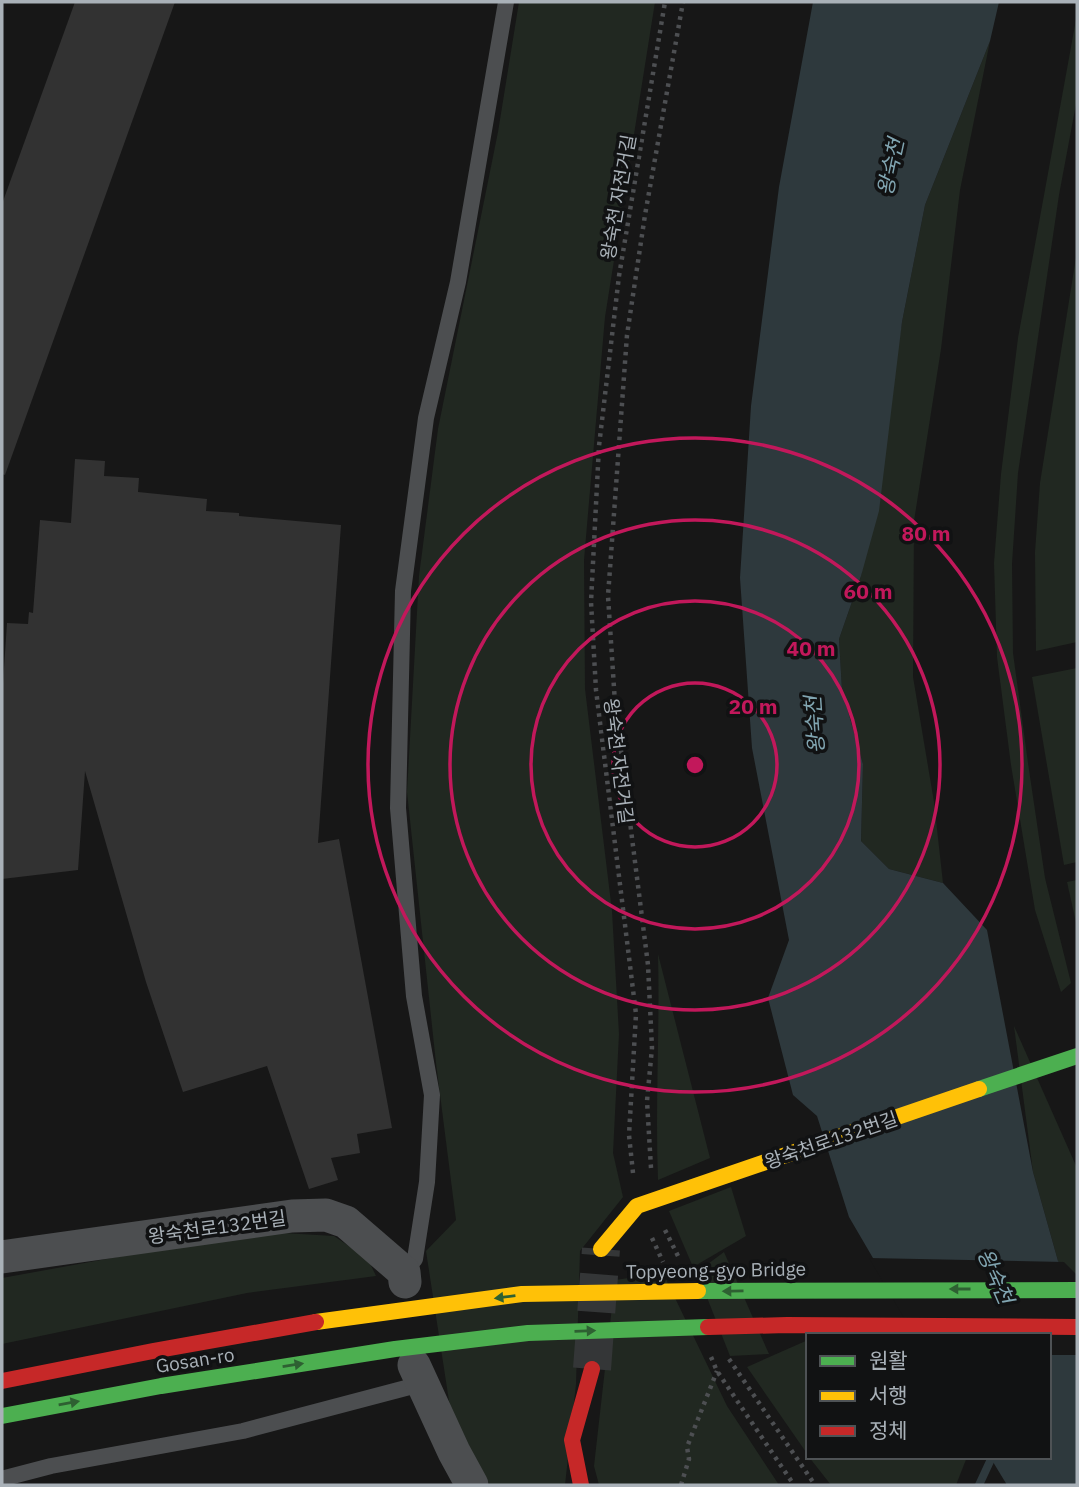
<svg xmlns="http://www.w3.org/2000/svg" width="1079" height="1487" viewBox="0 0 1079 1487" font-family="'IBM Plex Sans','Noto Sans KR',sans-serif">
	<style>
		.green { fill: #212821 }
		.water { fill: #2e393d }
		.pier { fill: #171717 }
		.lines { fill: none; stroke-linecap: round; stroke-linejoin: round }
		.stream { stroke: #2e393d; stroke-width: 8 }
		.building { fill: #323232 }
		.secondary-tunnel { stroke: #343637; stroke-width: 38; stroke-dasharray: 38 19; stroke-linecap: butt }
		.path { stroke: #4d4f52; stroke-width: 4.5; stroke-dasharray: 3.5 5; stroke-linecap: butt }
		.lane { stroke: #4c4e50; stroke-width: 16 }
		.street { stroke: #4c4e50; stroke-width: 33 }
		.fast { stroke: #4caf50; stroke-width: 16 }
		.slow { stroke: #ffc107; stroke-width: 16 }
		.jam { stroke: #c62828; stroke-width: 16 }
		.oneway { fill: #2e6032 }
		.ring { fill: none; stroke: #c2185b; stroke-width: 3.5 }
		.labels { text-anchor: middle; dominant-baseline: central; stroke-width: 7; stroke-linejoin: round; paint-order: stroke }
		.street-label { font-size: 19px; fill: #a9b1b8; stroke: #111213 }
		.water-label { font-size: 21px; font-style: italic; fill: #81a5b1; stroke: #111213 }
		.centre { fill: #c2185b; stroke: #111213; stroke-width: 3.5 }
		.ring-label { font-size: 21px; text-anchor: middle; font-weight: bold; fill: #c2185b; stroke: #111213; stroke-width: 7; stroke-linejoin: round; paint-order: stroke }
	</style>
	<rect width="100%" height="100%" fill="#171717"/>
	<!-- green -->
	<g class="green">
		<polygon points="519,2 655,2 605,317 584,560 585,689 612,911 619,1034 613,1153 623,1197 580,1251 576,1384 565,1485 490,1485 451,1414 426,1251 456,1220 436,1063 407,792 419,576 438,429 498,132"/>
		<polygon points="1077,14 1077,99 1059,195 1018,473 1012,564 1013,653 1028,763 1045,878 1071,983 1061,992 1035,910 1011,765 997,657 994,563 1001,474 1018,338"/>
		<polygon points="990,41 960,190 941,349 914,521 913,677 934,802 943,883 889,869 861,841 863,764 842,690 839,639 861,576 902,322 925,205"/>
		<polygon points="1077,251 1077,642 1036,651 1035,552 1040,483"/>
		<polygon points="1077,668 1077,862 1064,865 1032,677"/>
		<polygon points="1077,880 1077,927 1067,882"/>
		<path d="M658,954l52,204 -52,22c-3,-76 2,-151 0,-226z"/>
		<polygon points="1014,1026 1077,1168 1077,1280 1058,1261 1033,1172"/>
		<polygon points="731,1187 746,1236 693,1267 669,1211"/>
		<polygon points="283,1233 334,1236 368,1259 376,1276 247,1293 2,1344 2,1278 222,1238"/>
		<polygon points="724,1252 769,1354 730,1356 697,1272"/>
		<polygon points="663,1273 727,1406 779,1485 599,1485 594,1466 615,1280"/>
		<polygon points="808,1340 808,1455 747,1367"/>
		<polygon points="809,1457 967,1457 956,1485 831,1485"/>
	</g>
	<!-- water -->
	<polygon class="water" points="813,2 999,2 990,41 925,205 902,322 879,511 861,576 839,639 842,690 863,764 861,841 889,869 943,883 987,930 1033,1172 1058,1261 1077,1280 1077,1485 1007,1485 990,1457 1049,1457 1049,1335 918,1335 849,1217 817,1116 793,1095 768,998 789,940 752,748 740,578 751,406 779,187"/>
	<!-- pier -->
	<polygon class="pier" points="869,1258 1064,1262 1077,1275 1077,1355 1049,1355 1049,1335 914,1335"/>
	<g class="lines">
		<!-- stream -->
		<polyline class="stream" points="979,1485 992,1457"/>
	</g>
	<!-- building -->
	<g class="building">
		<polygon points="75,2 175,2 5,475 2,474 2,204"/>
		<polygon points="75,459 105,461 104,476 139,478 138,492 207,499 206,511 239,513 239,516 341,525 318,843 339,839 392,1128 357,1134 360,1153 331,1158 338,1180 309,1189 267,1066 183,1092 146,982 85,771 78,870 2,879 2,698 7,623 28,624 29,612 33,613 40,520 71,523"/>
	</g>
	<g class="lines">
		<!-- secondary-tunnel -->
		<polyline class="secondary-tunnel" points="592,1369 601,1249"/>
		<!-- path -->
		<g class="path">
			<polyline points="651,1168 647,1101 652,1048 648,965 615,703 608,596 627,335 645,215 683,2"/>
			<polyline points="633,1173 629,1135 636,1014 596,690 591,602 599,446 619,276 665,2"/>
			<polyline points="665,1230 680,1260"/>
			<polyline points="652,1238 663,1262"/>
			<polyline points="711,1357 717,1371 794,1485"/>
			<polyline points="729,1359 815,1485"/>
			<polyline points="681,1485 689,1459 687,1447 717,1371"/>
		</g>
		<!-- lane -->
		<g class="lane">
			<polyline points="404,1272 415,1259 427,1182 432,1095 414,996 398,808 403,591 426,418 458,282 506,2"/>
			<polyline points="2,1482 5,1478 51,1466 243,1431 421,1384"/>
		</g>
		<!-- street -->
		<g class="street">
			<polyline points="2,1257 292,1216 326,1215 346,1222 404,1272 405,1282"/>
			<polyline points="414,1365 454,1452 472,1485"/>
		</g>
		<!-- fast -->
		<g class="fast">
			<polyline points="979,1089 1077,1056"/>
			<polyline points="698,1291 1077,1290"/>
			<polyline points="2,1416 161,1386 395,1349 528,1333 708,1327"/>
		</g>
		<!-- slow -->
		<g class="slow">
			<polyline points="601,1249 637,1206 979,1089"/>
			<polyline points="316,1322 522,1294 698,1291"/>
		</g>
		<!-- jam -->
		<g class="jam">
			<polyline points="708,1327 787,1325 1077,1327"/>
			<polyline points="2,1381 153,1351 316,1322"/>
			<polyline points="581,1485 572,1440 592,1369"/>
		</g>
	</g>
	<!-- one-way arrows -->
	<defs><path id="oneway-solid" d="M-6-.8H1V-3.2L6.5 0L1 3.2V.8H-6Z" transform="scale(1.75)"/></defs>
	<g class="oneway">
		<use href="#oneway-solid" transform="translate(960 1289) rotate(180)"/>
		<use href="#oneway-solid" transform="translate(733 1291) rotate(179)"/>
		<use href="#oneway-solid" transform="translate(505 1297) rotate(173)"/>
		<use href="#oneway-solid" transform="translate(585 1331) rotate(-2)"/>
		<use href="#oneway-solid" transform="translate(293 1365) rotate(-9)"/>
		<use href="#oneway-solid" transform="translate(69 1403) rotate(-10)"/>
	</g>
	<!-- distance rings -->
	<g class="ring">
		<circle cx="695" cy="765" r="82"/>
		<circle cx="695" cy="765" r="164"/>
		<circle cx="695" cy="765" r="245"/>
		<circle cx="695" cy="765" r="327"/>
	</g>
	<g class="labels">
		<!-- street labels -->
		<g class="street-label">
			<text transform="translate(618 197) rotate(-80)">왕숙천 자전거길</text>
			<text transform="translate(619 761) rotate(83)">왕숙천 자전거길</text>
			<text transform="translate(831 1140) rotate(-19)">왕숙천로132번길</text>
			<text transform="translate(217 1227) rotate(-8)">왕숙천로132번길</text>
			<text transform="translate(716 1270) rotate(-1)">Topyeong-gyo Bridge</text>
			<text transform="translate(195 1360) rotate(-9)">Gosan-ro</text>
		</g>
		<!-- water labels -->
		<g class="water-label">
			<text transform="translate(890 167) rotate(-78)">왕숙천</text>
			<text transform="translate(814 725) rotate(-94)">왕숙천</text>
			<text transform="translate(996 1276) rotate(66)">왕숙천</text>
		</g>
	</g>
	<circle cx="695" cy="765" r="10" class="centre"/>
	<g class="ring-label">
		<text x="926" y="541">80 m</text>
		<text x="868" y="599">60 m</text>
		<text x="811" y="656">40 m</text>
		<text x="753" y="714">20 m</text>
	</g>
	<!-- border -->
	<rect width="1079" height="1487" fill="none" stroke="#a9b1b8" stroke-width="7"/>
	<!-- legend -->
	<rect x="806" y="1333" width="245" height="126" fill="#111213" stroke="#4e5255" stroke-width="2"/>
	<rect x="820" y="1356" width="35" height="10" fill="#4caf50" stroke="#4e5255" stroke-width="2"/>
	<text x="869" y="1368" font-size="21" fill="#a9b1b8">원활</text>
	<rect x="820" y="1391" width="35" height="10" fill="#ffc107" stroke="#4e5255" stroke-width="2"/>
	<text x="869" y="1403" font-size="21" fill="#a9b1b8">서행</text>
	<rect x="820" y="1426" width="35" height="10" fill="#c62828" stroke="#4e5255" stroke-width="2"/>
	<text x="869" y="1438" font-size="21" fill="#a9b1b8">정체</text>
</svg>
